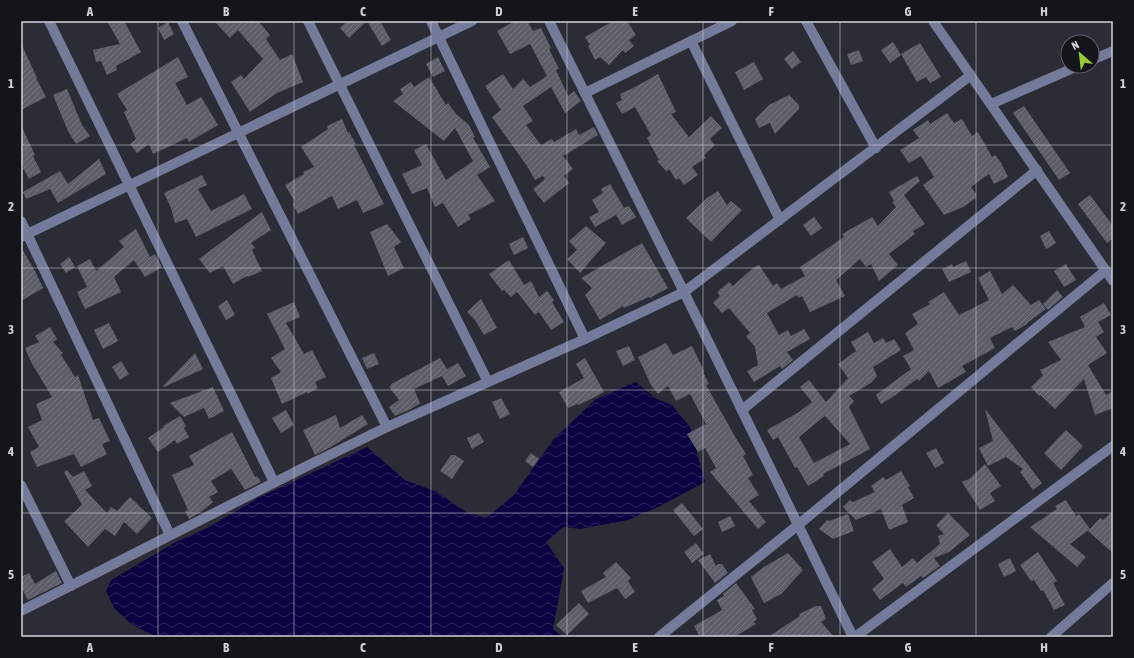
<svg xmlns="http://www.w3.org/2000/svg" width="1134" height="658" viewBox="0 0 1134 658" font-family="'Asap Condensed',sans-serif">
	<style>
		.water { fill: url(#water-waves) }
		.building { fill: url(#building-hatch); fill-rule: evenodd }
		.lines { fill: none; stroke-linecap: round; stroke-linejoin: round }
		.minor { stroke: #747a9a; stroke-width: 10 }
		.grid { fill: none; stroke: #d0d1d8; stroke-width: 1; stroke-opacity: 0.55 }
		.neatline { fill: none; stroke: #d0d1d8; stroke-width: 1.5 }
		.grid-label { font-size: 13px; text-anchor: middle; font-weight: bold; fill: #d0d1d8 }
	</style>
	<defs>
		<pattern id="water-waves" width="16" height="10" patternUnits="userSpaceOnUse"><rect width="16" height="10" fill="#0c0242"/><path d="M0 5q4-4 8 0t8 0" fill="none" stroke="#2e265d"/></pattern>
		<pattern id="building-hatch" width="6" height="6" patternUnits="userSpaceOnUse"><rect width="6" height="6" fill="#5c5e69"/><path d="M-1 1l2-2M0 6l6-6M5 7l2-2" fill="none" stroke="#72747e"/></pattern>
	</defs>
	<rect width="100%" height="100%" fill="#2a2d36"/>
	<!-- water -->
	<polygon class="water" points="636,382 655,398 672,405 690,427 705,482 658,507 628,520 581,529 563,527 546,542 564,568 553,629 563,637 155,637 130,623 114,608 106,591 111,580 176,542 209,527 258,498 367,447 405,480 437,492 468,513 486,518 514,495 553,440 596,399"/>
	<!-- building -->
	<g class="building">
		<polygon points="107,21 124,21 141,52 116,66 117,70 107,75 101,61 96,62 93,50 120,44"/>
		<polygon points="214,21 258,21 270,35 266,39 280,60 292,54 303,82 277,93 250,112 231,82 241,75 244,79 263,59 238,30 230,38"/>
		<polygon points="347,21 380,21 391,40 382,46 367,21 349,38 340,28"/>
		<polygon points="515,21 527,21 533,31 541,28 551,48 549,49 559,69 556,70 568,96 574,91 581,101 565,113 551,87 523,106 533,121 526,125 541,145 552,139 554,142 576,129 579,135 594,127 598,135 563,156 573,169 564,176 569,183 544,203 533,189 545,179 543,176 535,180 527,166 492,117 501,110 485,86 503,74 513,89 523,79 530,87 547,76 530,44 510,54 497,31"/>
		<polygon points="613,21 627,21 636,35 629,40 634,46 625,53 623,50 609,65 600,57 595,60 588,46 590,45 585,37"/>
		<polygon points="168,22 174,34 164,40 158,28"/>
		<polygon points="893,42 901,55 890,63 881,50"/>
		<polygon points="21,43 37,78 36,78 46,97 21,110"/>
		<polygon points="920,43 941,77 930,83 926,77 917,82 901,54"/>
		<polygon points="859,50 863,61 851,65 847,54"/>
		<polygon points="793,51 801,62 792,69 784,59"/>
		<polygon points="178,57 188,77 175,83 187,105 201,97 218,125 189,142 187,138 153,154 149,144 137,153 130,144 136,139 124,112 127,110 117,94"/>
		<polygon points="438,57 445,71 433,77 426,64"/>
		<polygon points="754,62 763,79 744,90 735,72"/>
		<polygon points="658,74 676,112 671,114 689,137 711,116 722,128 710,139 715,145 704,155 706,158 692,167 698,175 684,185 679,178 676,180 669,169 667,172 657,161 659,160 647,138 651,135 635,107 622,114 616,103 622,100 620,94 635,87"/>
		<polygon points="429,77 446,105 448,103 456,114 469,125 475,137 473,138 490,167 477,175 495,201 468,215 471,219 458,227 443,203 435,207 427,188 412,194 402,174 422,165 414,150 426,144 446,180 473,161 455,128 444,141 393,101 403,94 400,89 411,82 414,87"/>
		<polygon points="67,89 82,125 90,136 76,144 68,131 53,95"/>
		<polygon points="789,95 799,105 799,109 775,134 770,123 759,128 755,119 769,105"/>
		<polygon points="1024,106 1070,173 1059,180 1013,113"/>
		<polygon points="947,113 954,123 962,119 972,136 978,132 992,157 995,155 1000,161 1008,177 994,184 989,174 971,187 976,194 976,198 963,207 944,215 923,185 934,177 921,156 909,163 900,150 919,138 913,130 928,120 930,124"/>
		<polygon points="342,119 348,133 349,132 356,144 354,145 384,204 363,213 357,200 338,209 332,196 298,214 293,204 295,202 285,185 304,174 303,172 314,167 301,147 328,129 327,126"/>
		<polygon points="21,125 35,155 33,156 41,172 29,179 21,164"/>
		<polygon points="99,159 106,174 58,203 50,189 26,199 23,192 60,171 68,184"/>
		<polygon points="202,175 207,185 198,189 211,211 244,194 252,209 196,237 187,219 175,223 171,208 164,193"/>
		<polygon points="917,176 920,181 904,195 925,224 913,231 915,234 889,254 898,265 879,281 871,264 866,267 860,259 836,280 845,296 810,312 802,296 799,298 797,295 767,313 779,335 788,330 791,336 804,329 810,339 787,352 793,360 782,369 780,366 754,382 747,371 758,365 755,347 746,336 750,333 729,308 722,313 713,303 720,296 717,292 729,282 733,286 754,267 759,265 773,286 777,283 781,289 805,276 800,267 844,237 842,234 872,217 878,226 896,207 892,202 894,201 889,192"/>
		<polygon points="610,184 624,208 629,206 636,217 622,225 616,215 595,227 589,217 599,212 592,200 603,193 601,189"/>
		<polygon points="718,191 727,205 731,201 742,210 711,242 686,218 707,198"/>
		<polygon points="1090,195 1113,226 1113,238 1107,243 1078,204"/>
		<polygon points="262,212 271,230 251,243 255,248 252,250 262,271 248,277 247,276 233,284 223,266 210,273 199,259"/>
		<polygon points="814,217 822,228 811,236 803,225"/>
		<polygon points="387,224 401,242 394,247 404,268 388,276 370,232"/>
		<polygon points="586,226 606,243 580,273 567,259 577,250 569,241"/>
		<polygon points="136,229 150,257 155,254 162,267 145,277 134,260 114,277 121,292 85,309 77,292 87,287 77,266 90,259 96,271 124,247 119,241"/>
		<polygon points="1049,231 1056,243 1046,249 1040,236"/>
		<polygon points="523,237 528,248 514,255 509,244"/>
		<polygon points="642,243 668,288 650,298 649,297 624,308 623,306 600,320 585,295 592,288 581,278"/>
		<polygon points="21,247 36,273 43,288 21,301"/>
		<polygon points="69,257 75,267 66,273 60,264"/>
		<polygon points="509,260 524,285 531,281 539,297 547,291 554,300 552,302 564,322 551,330 539,312 535,315 517,292 511,297 504,290 502,291 489,274"/>
		<polygon points="966,261 971,272 949,282 942,269 952,264 953,267"/>
		<polygon points="1066,264 1076,280 1064,287 1054,271"/>
		<polygon points="990,271 1002,294 1013,285 1031,305 1039,300 1046,309 1027,323 1027,324 1015,331 1012,327 990,338 995,348 962,366 966,372 938,388 929,371 919,381 917,379 894,396 881,404 876,395 911,369 903,356 914,350 905,333 918,324 912,314 930,304 928,302 944,292 959,315 989,300 978,278"/>
		<polygon points="1057,290 1063,297 1048,310 1043,304"/>
		<polygon points="481,299 497,328 484,335 475,320 467,312"/>
		<polygon points="227,300 235,315 226,320 218,306"/>
		<polygon points="294,302 300,317 286,323 304,354 312,350 326,377 315,382 318,388 307,394 307,392 282,404 271,378 281,372 271,358 285,349 267,314"/>
		<polygon points="1104,303 1111,315 1098,322 1104,332 1096,337 1107,353 1088,365 1106,395 1113,391 1113,408 1095,415 1084,379 1055,409 1040,395 1039,396 1031,387 1043,375 1040,370 1061,360 1048,342 1085,327 1080,317"/>
		<polygon points="109,323 118,341 103,349 94,330"/>
		<polygon points="50,327 57,339 53,342 63,353 61,355 75,377 78,375 93,420 99,418 110,441 102,444 107,454 81,467 74,454 37,467 30,452 39,447 28,427 42,420 36,404 52,397 31,362 25,348 39,342 35,336"/>
		<path d="M868,332l6,11 9,-5 3,5 8,-4 7,11 -28,17 4,9 -6,7 -22,13 5,5 -5,6 21,42 -47,25 1,2 -16,10 -11,-19 -2,1 -17,-31 -5,3 -6,-10 32,-18 13,-10 -12,-15 9,-7 17,22 22,-24 -10,-14 18,-13 -5,-9zM825,416l25,28 -36,19 -15,-26z"/>
		<polygon points="666,343 673,355 692,346 704,371 703,372 709,384 706,385 737,440 746,454 743,456 753,475 748,478 759,495 749,501 766,522 758,529 710,472 716,468 705,448 698,452 687,434 706,424 690,394 676,401 668,386 658,394 651,385 638,357"/>
		<polygon points="629,346 635,360 623,366 616,351"/>
		<polygon points="195,353 203,369 164,387 163,386"/>
		<polygon points="374,353 379,364 367,369 362,358"/>
		<polygon points="440,358 447,369 458,363 466,376 448,386 442,376 414,389 420,403 411,409 395,416 389,407 399,400 389,387 391,385 391,384"/>
		<polygon points="585,358 604,392 589,400 578,405 577,404 568,408 559,392 584,378 576,364"/>
		<polygon points="121,361 129,374 120,380 112,367"/>
		<polygon points="213,387 224,411 209,419 204,408 184,417 170,403"/>
		<polygon points="501,398 510,414 500,419 492,402"/>
		<polygon points="985,409 1042,483 1033,490 1020,472 1023,469 1006,457 988,466 979,448 993,441"/>
		<polygon points="286,410 294,425 281,433 272,418"/>
		<polygon points="336,415 340,428 362,415 368,424 329,448 315,455 303,430"/>
		<polygon points="180,416 186,426 184,428 189,437 177,444 175,440 158,452 148,438 164,427 163,426"/>
		<polygon points="1066,430 1083,446 1061,470 1044,453"/>
		<polygon points="232,432 255,477 257,476 261,482 245,490 232,470 231,469 211,481 218,492 209,497 213,502 201,512 189,519 185,511 188,510 172,475 194,465 189,456"/>
		<polygon points="479,433 484,442 472,449 467,438"/>
		<polygon points="936,448 944,463 935,468 926,453"/>
		<polygon points="531,453 539,459 533,467 525,461"/>
		<polygon points="451,455 455,455 464,461 452,479 440,471"/>
		<polygon points="985,464 1001,486 990,493 995,501 980,510 962,482 969,479"/>
		<polygon points="67,470 73,477 84,471 92,486 85,490 107,513 111,507 117,511 130,497 152,518 137,534 124,522 115,536 105,529 88,547 64,521 82,505 64,472"/>
		<polygon points="901,471 910,486 908,487 914,498 902,505 908,522 889,530 881,509 856,520 843,507 850,500 853,502 875,492 871,486 883,477 886,480"/>
		<polygon points="1066,500 1076,516 1079,514 1090,529 1070,544 1086,557 1077,567 1030,527 1057,509 1055,506"/>
		<polygon points="682,503 703,529 694,536 673,510"/>
		<polygon points="1113,511 1113,553 1088,531 1100,518 1103,520"/>
		<polygon points="948,513 970,535 949,552 934,558 940,566 923,578 921,576 906,587 903,583 880,600 872,589 884,579 872,562 890,549 902,567 913,558 917,563 940,544 938,536 944,534 936,525"/>
		<polygon points="848,514 854,531 833,539 819,529 827,520 829,521"/>
		<polygon points="730,516 735,526 722,532 718,522"/>
		<polygon points="696,543 704,554 692,563 684,552"/>
		<polygon points="1038,552 1057,581 1053,583 1065,605 1054,610 1043,590 1041,591 1034,580 1031,581 1020,565"/>
		<polygon points="788,553 803,570 781,594 764,603 751,577 764,567"/>
		<polygon points="710,554 716,566 718,564 722,564 728,573 715,583 698,560"/>
		<polygon points="1010,558 1016,571 1004,577 998,564"/>
		<polygon points="616,562 631,578 628,581 635,592 625,599 617,588 588,603 581,591 606,577 603,573"/>
		<polygon points="56,571 62,583 28,600 21,587 21,577 29,573 35,584"/>
		<polygon points="736,583 755,609 752,610 757,619 754,622 756,624 734,637 700,637 694,626 722,610 717,600 724,596 723,594"/>
		<polygon points="579,603 589,614 567,635 556,625"/>
		<polygon points="816,606 821,606 826,619 821,622 834,637 768,637 800,616 799,614"/>
	</g>
	<g class="lines">
		<!-- minor -->
		<g class="minor">
			<polyline points="49,21 274,482"/>
			<polyline points="182,21 387,427"/>
			<polyline points="308,21 488,382"/>
			<polyline points="431,21 585,339"/>
			<polyline points="549,21 684,292 853,637"/>
			<polyline points="806,21 876,148"/>
			<polyline points="933,21 1113,281"/>
			<polyline points="691,41 780,220"/>
			<polyline points="1092,60 1113,51"/>
			<polyline points="585,93 732,21"/>
			<polyline points="991,104 1078,66"/>
			<polyline points="21,221 170,535"/>
			<polyline points="21,237 472,21"/>
			<polyline points="742,410 1037,170"/>
			<polyline points="21,485 71,586"/>
			<polyline points="21,611 307,466 387,427 585,339 684,292 971,75"/>
			<polyline points="659,637 798,525 1106,270"/>
			<polyline points="855,637 1113,446"/>
			<polyline points="1051,637 1113,583"/>
		</g>
	</g>
	<!-- grid -->
	<path class="grid" d="M158,21v616M294,21v616M431,21v616M567,21v616M703,21v616M840,21v616M976,21v616M21,145h1092M21,268h1092M21,390h1092M21,513h1092"/>
	<!-- border -->
	<rect width="1134" height="658" fill="none" stroke="#14151a" stroke-width="44"/>
	<!-- north arrow -->
	<g transform="translate(1080 54) rotate(332)"><circle r="19" fill="#14151a" stroke="#5f6066"/>
	<path d="M0-3L7 15L0 10L-7 15Z" fill="#9bcb33"/>
	<text y="-6" font-size="11" font-weight="bold" text-anchor="middle" fill="#d0d1d8">N</text>
	</g>
	<rect x="22" y="22" width="1090" height="614" class="neatline"/>
	<g class="grid-label">
		<text x="90" y="16">A</text>
		<text x="226" y="16">B</text>
		<text x="363" y="16">C</text>
		<text x="499" y="16">D</text>
		<text x="635" y="16">E</text>
		<text x="771" y="16">F</text>
		<text x="908" y="16">G</text>
		<text x="1044" y="16">H</text>
		<text x="11" y="88">1</text>
		<text x="1123" y="88">1</text>
		<text x="11" y="211">2</text>
		<text x="1123" y="211">2</text>
		<text x="11" y="334">3</text>
		<text x="1123" y="334">3</text>
		<text x="11" y="456">4</text>
		<text x="1123" y="456">4</text>
		<text x="11" y="579">5</text>
		<text x="1123" y="579">5</text>
		<text x="90" y="652">A</text>
		<text x="226" y="652">B</text>
		<text x="363" y="652">C</text>
		<text x="499" y="652">D</text>
		<text x="635" y="652">E</text>
		<text x="771" y="652">F</text>
		<text x="908" y="652">G</text>
		<text x="1044" y="652">H</text>
	</g>
</svg>
